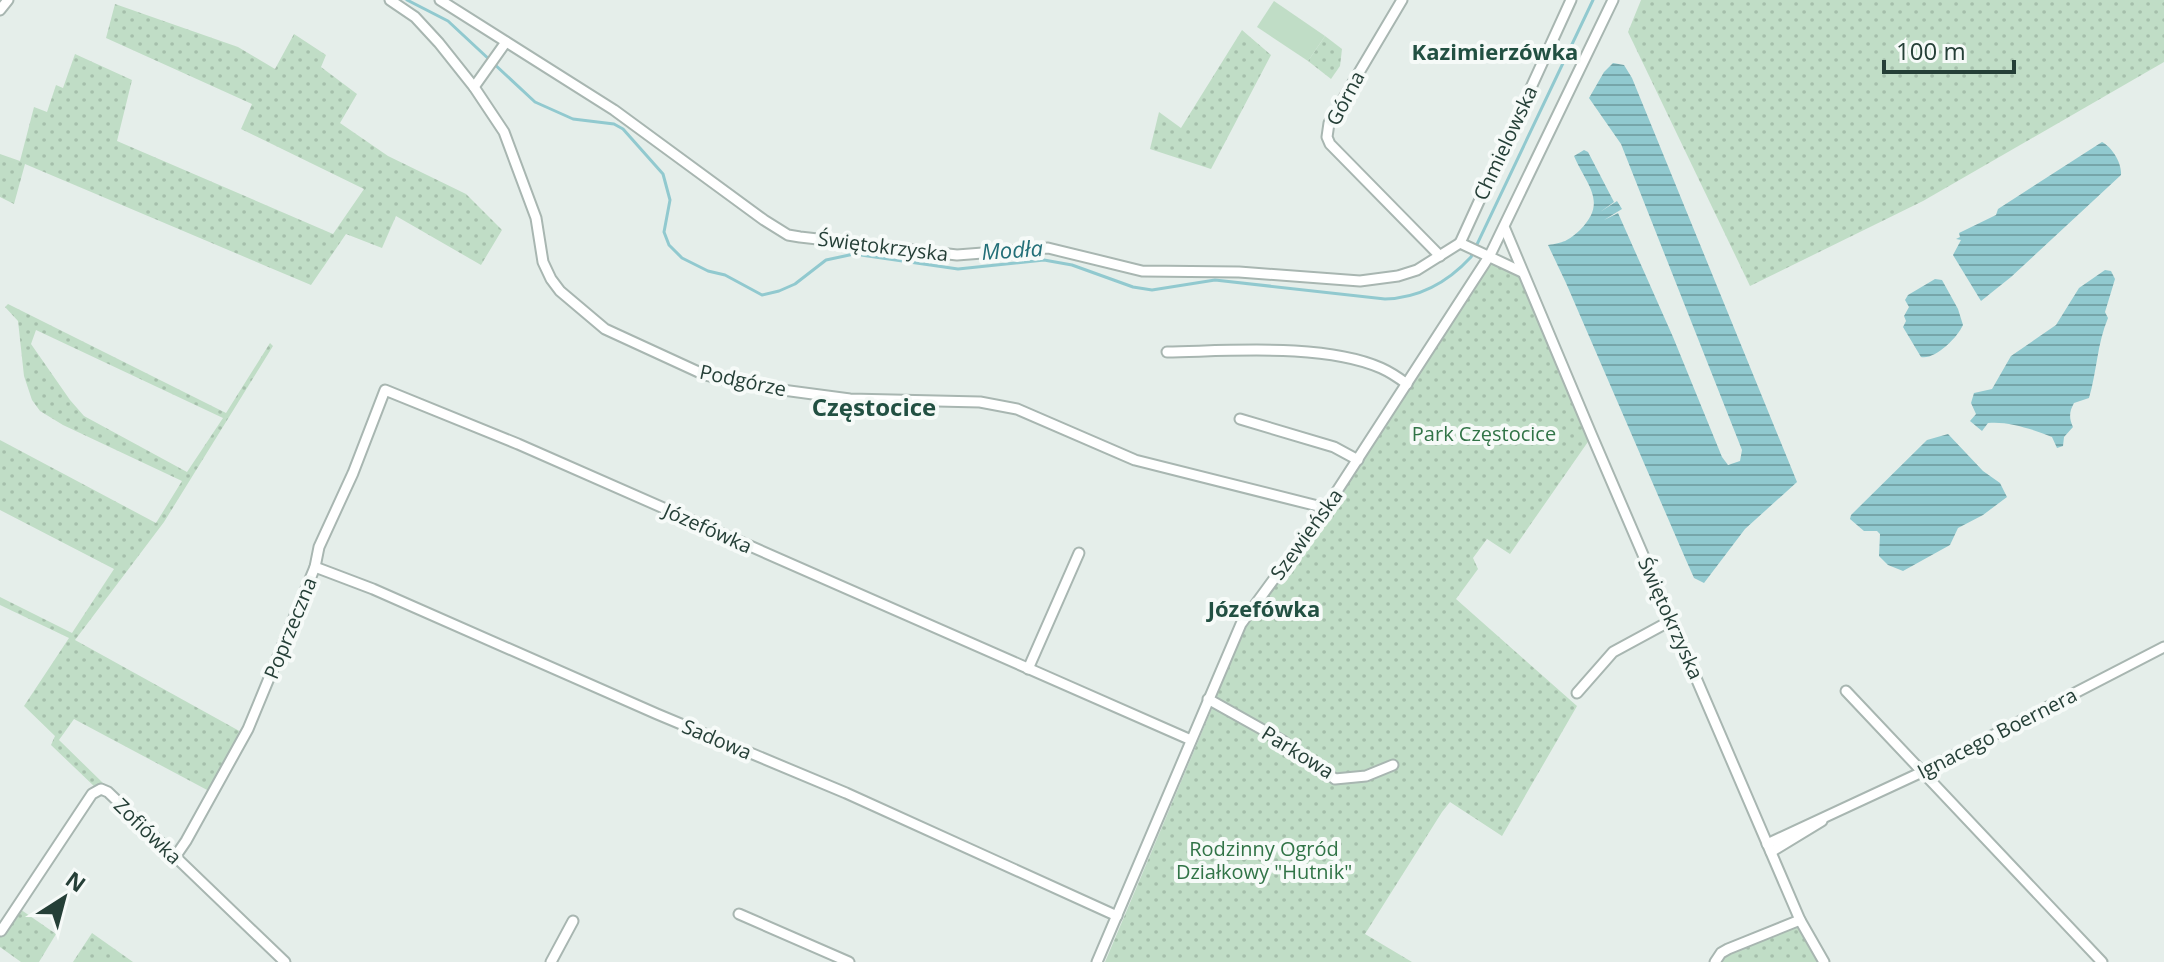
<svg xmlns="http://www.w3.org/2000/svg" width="2164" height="962" viewBox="0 0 2164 962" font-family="'Open Sans',sans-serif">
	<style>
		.green { fill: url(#green-dots); fill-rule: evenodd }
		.pitch { fill: #c0ddc6 }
		.water { fill: url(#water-rules) }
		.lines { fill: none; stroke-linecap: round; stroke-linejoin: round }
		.stream { stroke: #91c9cf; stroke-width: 3 }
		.minor-casing { stroke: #a8b6b1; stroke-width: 13 }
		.minor { stroke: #fff; stroke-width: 9 }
		.labels { text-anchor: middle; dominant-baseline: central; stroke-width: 8; stroke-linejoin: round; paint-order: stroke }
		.street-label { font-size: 20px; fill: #253f37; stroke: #f6faf8 }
		.park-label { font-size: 20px; fill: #317447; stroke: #f6faf8 }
		.neighbourhood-label { font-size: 22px; font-weight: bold; fill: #225042; stroke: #f6faf8 }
		.water-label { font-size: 22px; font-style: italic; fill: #226f78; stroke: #f6faf8 }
		.quarter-label { font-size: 24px; font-weight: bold; fill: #225042; stroke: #f6faf8 }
	</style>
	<defs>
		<pattern id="green-dots" width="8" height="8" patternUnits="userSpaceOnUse" patternTransform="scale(2)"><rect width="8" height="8" fill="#c0ddc6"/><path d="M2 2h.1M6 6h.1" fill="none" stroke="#a5bfab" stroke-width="1.8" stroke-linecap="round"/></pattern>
		<pattern id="water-rules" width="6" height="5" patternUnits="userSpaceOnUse" patternTransform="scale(2)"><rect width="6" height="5" fill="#91c9cf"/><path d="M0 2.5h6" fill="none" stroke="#76a5a9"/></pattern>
	</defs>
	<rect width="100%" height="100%" fill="#e5eeea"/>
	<!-- green -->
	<g class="green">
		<polygon points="1641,0 2164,0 2164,62 1923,201 1750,286 1628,32"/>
		<polygon points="115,4 238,47 275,69 294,34 326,55 321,67 357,94 340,123 388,156 466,194 502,230 481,265 396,216 382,248 346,234 311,285 25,164 14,204 0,197 0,154 20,161 34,107 47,112 56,85 63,88 75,54 132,80 117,141 333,234 364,189 241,129 252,104 106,38"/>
		<polygon points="1242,30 1271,55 1211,169 1150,149 1159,112 1181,128"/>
		<polygon points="1325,36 1342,49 1340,66 1331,79 1308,61"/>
		<polygon points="1490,255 1522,272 1592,436 1510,554 1487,539 1473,558 1478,569 1456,599 1577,706 1502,836 1450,802 1442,812 1365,934 1412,962 1105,962 1213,706 1280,743 1336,782 1283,741 1208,699 1241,624 1253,606 1326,508"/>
		<path d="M8,304l218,109 44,-70 3,3 -109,176 -89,118 168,93 -34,58 -135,-72 -15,21 45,44 -8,4 -45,-43 4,-9 -31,-30 45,-68 -69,-33v-8l72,36 42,-64 -114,-59v-70l156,83 26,-42 -119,-56 -23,-14 -8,-11 -8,-24 -6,-55 -13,-14zM36,330l187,88 -36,54 -103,-56 -14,-16 -39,-56z"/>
		<polygon points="17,907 56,934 39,962 21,962 0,947 0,933"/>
		<polygon points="1800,920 1824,962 1715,962 1721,953"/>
		<polygon points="92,933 133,962 73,962"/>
	</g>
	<!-- pitch -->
	<polygon class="pitch" points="1274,1 1325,36 1308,61 1257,27"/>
	<!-- water -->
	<g class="water">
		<path d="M1613,63l11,2 8,13 165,404 -52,47 -41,54 -10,-5 -8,-18 -120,-277 -18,-38c15,-2 20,-4 32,-15 28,-28 7,-44 -6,-74l10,-6 4,2 26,50 -14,10 17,-11 5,8 -18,11 14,-7 55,124 49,120 6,8 12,-4 2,-11 -121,-306 -32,-46 15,-26z"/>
		<path d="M2102,142c10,5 20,21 19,33l-110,102 -30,24 -28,-46 8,-15 -5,-1 4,-2 -1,-4 37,-18 2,-6z"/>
		<path d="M2105,270l6,1 4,8 -10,33 3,6c-11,26 -11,53 -19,80l-15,5c-5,9 -5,15 -1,24l-9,10 -1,9 -6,2 -5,-11c-20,-8 -44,-16 -64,-14l-6,8 -12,-10 6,-7 -5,-11 3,-10 18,-4 19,-33 45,-31 23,-37z"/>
		<path d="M1935,279l7,1 16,29 5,16c-6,13 -28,35 -42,32l-18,-30 3,-6 -2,-5 5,-9 -4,-7 3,-5z"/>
		<polygon points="1948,434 1983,471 2000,483 2007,497 1983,515 1958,528 1950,545 1903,571 1888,565 1879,556 1880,534 1877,531 1864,531 1850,519 1851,515 1927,440"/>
	</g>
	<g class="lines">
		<!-- stream -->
		<path class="stream" d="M407,0l41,21 87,81 38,17 41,5 9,5 40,45 7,26 -6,32 5,13 13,13 26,13 17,4 37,20 17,-4 16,-7 31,-24 28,-6 104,15 86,-9 28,5 61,22 19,3 63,-10 170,19c34,-1 63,-17 86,-42l122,-257"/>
		<!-- minor casing -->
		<g class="minor-casing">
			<g id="minor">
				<polyline points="390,0 415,17 439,43 474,87 504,132 536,218 543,262 551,279 560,291 605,329 705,375 753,386 850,399 980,402 1017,409 1135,460 1326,508"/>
				<polyline points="440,0 614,110 764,220 788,235 800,237 957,255 1048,248 1142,271 1239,272 1360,281 1398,276 1417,270 1460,243"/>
				<polyline points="1402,0 1329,123 1327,137 1330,144 1440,256"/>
				<polyline points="0,10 8,0"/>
				<polyline points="474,87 506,42"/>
				<polyline points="1505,229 1592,436 1800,920 1824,962"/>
				<polyline points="1460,243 1571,0"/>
				<polyline points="1460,243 1522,272"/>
				<path d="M1167,352c63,-1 157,-9 214,16 9,4 18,10 26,16"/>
				<polyline points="1240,419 1334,447 1358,460"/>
				<polyline points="315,567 373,589 657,714 846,793 1117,916"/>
				<polyline points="1028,669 1079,553"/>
				<polyline points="1846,691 2102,962"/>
				<polyline points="1577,693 1613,652 1672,620"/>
				<polyline points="1208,699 1283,741 1335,779 1366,776 1393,765"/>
				<polyline points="1767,844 1922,772 2164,647"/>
				<polyline points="1771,852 1822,821"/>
				<polyline points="175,857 186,841 248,729 315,567 319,547 353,473 385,390 518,444 1191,740"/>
				<polyline points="739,914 849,962"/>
				<polyline points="1,931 92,794 101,789 108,792 285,962"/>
				<polyline points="551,962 573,921"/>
				<polyline points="1097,962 1241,624 1326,508 1490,255 1613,0"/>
				<polyline points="1715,962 1721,953 1728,949 1800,920"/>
			</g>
		</g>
		<!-- minor -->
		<use href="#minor" class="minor"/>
	</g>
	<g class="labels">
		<!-- street labels -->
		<g class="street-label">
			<text transform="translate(1345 98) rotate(-62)">Górna</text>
			<text transform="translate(1505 143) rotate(-65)">Chmielowska</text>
			<text transform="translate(883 246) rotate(7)">Świętokrzyska</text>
			<text transform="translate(743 380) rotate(12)">Podgórze</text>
			<text transform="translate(708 528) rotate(24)">Józefówka</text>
			<text transform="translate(1306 534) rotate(-54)">Szewieńska</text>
			<text transform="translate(1671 618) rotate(66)">Świętokrzyska</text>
			<text transform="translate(290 628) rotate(-68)">Poprzeczna</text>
			<text transform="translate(1997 733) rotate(-27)">Ignacego Boernera</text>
			<text transform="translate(717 739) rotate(23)">Sadowa</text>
			<text transform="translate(1298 752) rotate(32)">Parkowa</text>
			<text transform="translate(148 831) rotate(44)">Zofiówka</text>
		</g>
		<!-- park labels -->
		<g class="park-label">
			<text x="1484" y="433">Park Częstocice</text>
			<text x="1264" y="848">Rodzinny Ogród<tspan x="1264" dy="23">Działkowy "Hutnik"</tspan></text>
		</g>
		<!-- neighbourhood labels -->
		<g class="neighbourhood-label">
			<text x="1495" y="51">Kazimierzówka</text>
			<text x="1264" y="608">Józefówka</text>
		</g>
		<!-- water labels -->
		<g class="water-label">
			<text transform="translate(1012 249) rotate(-4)">Modła</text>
		</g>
		<!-- quarter labels -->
		<g class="quarter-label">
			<text x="874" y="406">Częstocice</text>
		</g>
	</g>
	<!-- north arrow -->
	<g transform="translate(64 898) rotate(36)" stroke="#f6faf8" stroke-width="6" paint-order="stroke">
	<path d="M0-6L14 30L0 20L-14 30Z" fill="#253f37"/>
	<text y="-12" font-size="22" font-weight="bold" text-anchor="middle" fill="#253f37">N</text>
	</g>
	<!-- scale -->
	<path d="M1884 60v12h130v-12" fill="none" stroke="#253f37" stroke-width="4"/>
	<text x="1896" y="60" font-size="24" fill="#253f37" stroke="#f6faf8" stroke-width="6" paint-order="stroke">100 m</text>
</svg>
